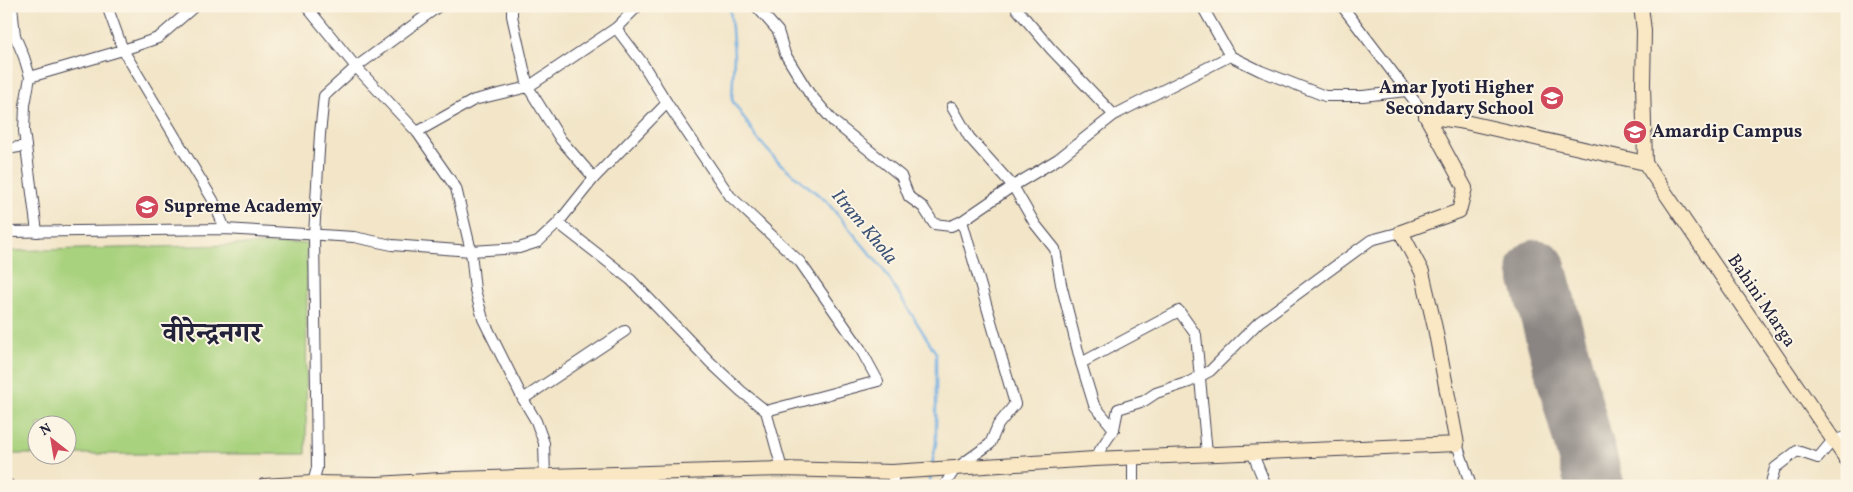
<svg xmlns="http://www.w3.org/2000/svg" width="1853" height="492" viewBox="0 0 1853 492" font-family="Vollkorn,'Noto Serif Devanagari',serif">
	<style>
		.green { fill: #a9d27e; stroke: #667a5c }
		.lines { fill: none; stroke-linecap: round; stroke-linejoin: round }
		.stream { stroke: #6eade1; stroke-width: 2.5 }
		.runway { stroke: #8a8482; stroke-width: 59 }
		.street-casing { stroke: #413f50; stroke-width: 12 }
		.secondary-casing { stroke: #413f50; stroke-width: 16 }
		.street { stroke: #fff; stroke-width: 10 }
		.secondary { stroke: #fae7c3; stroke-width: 14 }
		.labels { text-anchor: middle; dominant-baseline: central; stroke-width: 4; stroke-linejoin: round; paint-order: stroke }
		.poi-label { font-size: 18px; font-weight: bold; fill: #22223b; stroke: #fcf5e5; text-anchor: start }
		.street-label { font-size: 18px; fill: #22223b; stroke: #fcf5e5 }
		.water-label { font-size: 19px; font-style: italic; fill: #3d5375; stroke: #fcf5e5 }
		.town-label { font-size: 28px; font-weight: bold; fill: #22223b; stroke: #fcf5e5 }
	</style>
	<rect width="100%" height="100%" fill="#fcf5e5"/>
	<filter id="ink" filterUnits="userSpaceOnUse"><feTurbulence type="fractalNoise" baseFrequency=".02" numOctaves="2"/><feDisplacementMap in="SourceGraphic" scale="10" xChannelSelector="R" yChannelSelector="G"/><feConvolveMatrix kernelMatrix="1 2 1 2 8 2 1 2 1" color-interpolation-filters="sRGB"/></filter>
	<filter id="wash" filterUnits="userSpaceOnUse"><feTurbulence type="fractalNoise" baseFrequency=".0096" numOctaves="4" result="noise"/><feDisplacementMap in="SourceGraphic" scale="20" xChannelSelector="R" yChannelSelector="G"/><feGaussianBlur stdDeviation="1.12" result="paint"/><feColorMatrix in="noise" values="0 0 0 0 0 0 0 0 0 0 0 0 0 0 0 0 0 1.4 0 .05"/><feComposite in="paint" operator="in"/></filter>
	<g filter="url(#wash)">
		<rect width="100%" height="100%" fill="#f2e5c8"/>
		<!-- green -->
		<polygon class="green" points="307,243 306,454 68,454 68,424 38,424 37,454 6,454 6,251"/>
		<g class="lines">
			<!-- stream -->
			<g class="stream">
				<polyline points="730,6 734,55 732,100 757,138 777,161 826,201 883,269 936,353 936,443 932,465"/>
				<polyline points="929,486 931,473"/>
			</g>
			<!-- runway -->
			<polyline class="runway" points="1537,269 1595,486"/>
		</g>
	</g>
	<g filter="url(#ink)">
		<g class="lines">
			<!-- street casing -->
			<g class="street-casing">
				<g id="street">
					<polyline points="12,6 15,36 24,57 30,77 25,105 24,131 37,232"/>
					<polyline points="107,6 123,50 213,200 225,229"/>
					<polyline points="306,6 356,67 417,132 456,188 471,251 475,290 483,319 523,399 536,421 544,443 545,477"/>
					<polyline points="512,6 512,16 528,87 561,140 594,178"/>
					<polyline points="756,6 778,31 785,54 809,93 834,122 901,176 909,197 923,207 934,224 951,226 962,221"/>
					<polyline points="1020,6 1017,9 1051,49 1114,115"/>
					<polyline points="1202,6 1230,56 1261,71 1325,96 1363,96 1406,91"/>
					<polyline points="1342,6 1426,116"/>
					<polyline points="616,28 641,61 667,103 730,196 800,262 860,348 878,381 766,411"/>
					<polyline points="30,77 123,50 158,38 195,6"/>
					<polyline points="952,107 969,137 1013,186 1035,224 1055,249 1061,284 1081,363 1094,405 1114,429 1094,459"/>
					<polyline points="417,132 474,100 528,87 616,28 638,6"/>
					<polyline points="6,149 26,146"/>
					<polyline points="558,223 631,280 710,362 741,391 766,411 782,469"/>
					<polyline points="6,232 225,229 354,237 392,245 471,251 519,248 538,242 558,223 594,178 667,103"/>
					<polyline points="1081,363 1179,311 1196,335 1207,454"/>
					<polyline points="523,399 625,331"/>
					<polyline points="1114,429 1118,409 1144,401 1156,393 1189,382 1210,371 1259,322 1371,240 1401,232"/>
					<polyline points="1457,444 1471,486"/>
					<polyline points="1252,452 1266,486"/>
					<polyline points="892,472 894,486"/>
					<polyline points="312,486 317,468 314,235 320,134 324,96 356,67 439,6"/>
					<polyline points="944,486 955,469 990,444 998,425 1015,404 962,221 1013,186 1058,159 1114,115 1230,56"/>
					<polyline points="1133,486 1133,458"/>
					<polyline points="1770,486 1775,468 1797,451 1818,458 1833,440 1847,437"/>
				</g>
			</g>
			<!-- secondary casing -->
			<g class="secondary-casing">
				<g id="secondary">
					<polyline points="1641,6 1644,31 1643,84 1645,163"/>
					<polyline points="1426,116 1465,122 1645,163"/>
					<polyline points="1645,163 1847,460"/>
					<polyline points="6,486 7,486"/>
					<polyline points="264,486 312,483 378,484 456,479 782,469 892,472 1094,459 1457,444 1435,328 1422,272 1401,232 1459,211 1465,188 1426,116"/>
				</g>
			</g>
			<!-- street -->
			<use href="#street" class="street"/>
			<!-- secondary -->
			<use href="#secondary" class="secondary"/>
		</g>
	</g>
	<!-- icons -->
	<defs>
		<g id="school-disc" transform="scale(1.25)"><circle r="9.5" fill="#d1495b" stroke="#fcf5e5"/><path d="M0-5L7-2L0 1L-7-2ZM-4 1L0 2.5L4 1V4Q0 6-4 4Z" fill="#fff"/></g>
		<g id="university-disc" transform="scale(1.25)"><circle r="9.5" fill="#d1495b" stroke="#fcf5e5"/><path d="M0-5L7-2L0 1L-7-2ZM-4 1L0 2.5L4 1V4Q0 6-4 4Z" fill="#fff"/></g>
	</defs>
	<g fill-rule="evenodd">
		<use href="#school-disc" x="1552" y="98"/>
		<use href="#university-disc" x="1635" y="132"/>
		<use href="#school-disc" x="147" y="207"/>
	</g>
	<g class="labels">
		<!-- poi labels -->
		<g class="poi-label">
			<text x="1534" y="88" text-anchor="end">Amar Jyoti Higher<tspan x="1534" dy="21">Secondary School</tspan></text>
			<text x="1652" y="132">Amardip Campus</text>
			<text x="164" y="207">Supreme Academy</text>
		</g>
		<!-- street labels -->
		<g class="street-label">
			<text transform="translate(1761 301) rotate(56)">Bahini Marga</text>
		</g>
		<!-- water labels -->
		<g class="water-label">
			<text transform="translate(864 227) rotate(50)">Itram Khola</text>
		</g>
		<!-- town labels -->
		<g class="town-label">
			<text x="212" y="334">वीरेन्द्रनगर</text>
		</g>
	</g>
	<!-- margin -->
	<rect width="1853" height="492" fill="none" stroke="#fcf5e5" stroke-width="25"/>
	<!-- north arrow -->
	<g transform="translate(52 440) rotate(329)"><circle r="24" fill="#fcf5e5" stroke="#a5a1a1"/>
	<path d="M0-4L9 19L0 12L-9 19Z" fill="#d1495b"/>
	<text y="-8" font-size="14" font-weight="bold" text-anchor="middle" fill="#22223b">N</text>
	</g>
</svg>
